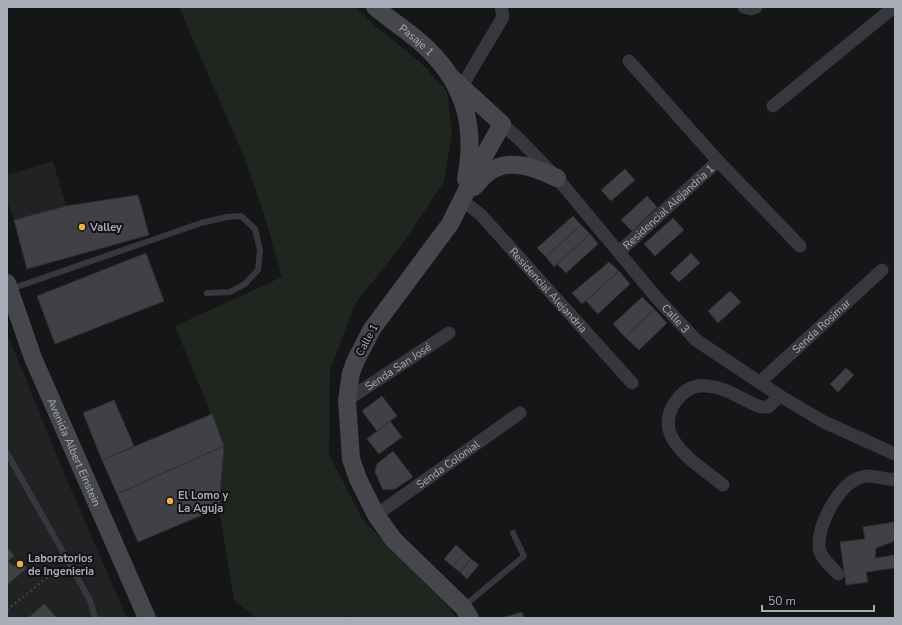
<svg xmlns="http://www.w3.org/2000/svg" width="902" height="625" viewBox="0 0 902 625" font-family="'Nunito Sans',sans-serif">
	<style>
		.built { fill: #222225 }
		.green { fill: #1e261f }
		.building { fill: #404145; stroke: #303034 }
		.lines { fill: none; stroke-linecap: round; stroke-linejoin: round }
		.path { stroke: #3d3f44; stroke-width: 2.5; stroke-dasharray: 2 3; stroke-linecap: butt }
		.lane { stroke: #37383d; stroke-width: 6 }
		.street { stroke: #37383d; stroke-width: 13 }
		.secondary { stroke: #45474d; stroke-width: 18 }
		.poi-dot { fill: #f2b134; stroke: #111113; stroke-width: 1.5 }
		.labels { text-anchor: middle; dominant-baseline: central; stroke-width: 4; stroke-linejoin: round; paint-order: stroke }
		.street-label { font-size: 11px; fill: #a8adb8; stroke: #111113 }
		.poi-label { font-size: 11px; font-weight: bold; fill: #a8adb8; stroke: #111113; text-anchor: start }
	</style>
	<rect width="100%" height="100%" fill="#161618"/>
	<!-- built -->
	<g class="built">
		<polygon points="53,161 66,206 14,220 7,200 7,175"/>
		<polygon points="7,333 63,471 127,618 7,618"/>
	</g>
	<!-- green -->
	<polygon class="green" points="179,7 356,7 375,26 419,61 447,91 452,133 444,182 401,246 355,304 330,370 329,454 363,520 450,608 456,618 351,618 350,615 343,618 256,618 234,600 219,508 224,446 175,326 282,277 264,214 244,157"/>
	<!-- building -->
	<g class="building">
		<polygon points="625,169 635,180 611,201 601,190"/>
		<polygon points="138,195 149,235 27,269 14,220 66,206"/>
		<polygon points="647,196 657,207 632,231 621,220"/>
		<polygon points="573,216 581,225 546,257 537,248"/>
		<polygon points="673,218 684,230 655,256 644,244"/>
		<polygon points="581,225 590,234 554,267 546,257"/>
		<polygon points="590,234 598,244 566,273 557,264"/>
		<polygon points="146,253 164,301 55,344 37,296"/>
		<polygon points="691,253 700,263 679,282 670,273"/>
		<polygon points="609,262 619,271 582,304 572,293"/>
		<polygon points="619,271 630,284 598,314 586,301"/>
		<polygon points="730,291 741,302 718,323 708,311"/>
		<polygon points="642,297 654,309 625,337 613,324"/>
		<polygon points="654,309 667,323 639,350 625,337"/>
		<polygon points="846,368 854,375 838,392 830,384"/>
		<polygon points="382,396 397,416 377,431 362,411"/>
		<polygon points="114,400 134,446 102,460 83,413"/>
		<polygon points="212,414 224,446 117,494 102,460"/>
		<polygon points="390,421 402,437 379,454 367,439"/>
		<polygon points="224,446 219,508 138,542 117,494"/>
		<polygon points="393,451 413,477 395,489 383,490 375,472 377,464"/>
		<polygon points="894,522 895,541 876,548 875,558 895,555 895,568 866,572 868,582 846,585 840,542 865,539 863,527"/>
		<polygon points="456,545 465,553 452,566 444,559"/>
		<polygon points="7,547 14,556 8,561 13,566 20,561 27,568 7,585"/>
		<polygon points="465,553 471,559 460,572 452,566"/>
		<polygon points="471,559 479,565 467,579 460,572"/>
		<polygon points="44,604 57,618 28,618"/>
		<polygon points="522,612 524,618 506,618 505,617"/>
	</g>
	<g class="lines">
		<!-- path -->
		<polyline class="path" points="7,610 60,567"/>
		<!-- lane -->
		<g class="lane">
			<polyline points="11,289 201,223 227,217 241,216 255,229 260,250 258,270 245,284 230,292 207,293"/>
			<polyline points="7,453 90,600 95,618"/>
			<polyline points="464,606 524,556 513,533"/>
		</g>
		<!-- street -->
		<g class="street">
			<polyline points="744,7 751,9 756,7"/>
			<polyline points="629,61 718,161 800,246"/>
			<polyline points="462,86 503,17 501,7"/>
			<polyline points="773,106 894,7"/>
			<path id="s1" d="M502,124l16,14 39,40 99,119 40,43 84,56 44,26 71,32"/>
			<path id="s2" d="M462,200l19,15 151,168"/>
			<path id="s3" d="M619,252l99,-91"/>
			<path id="s4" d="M760,382l122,-112"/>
			<path id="s5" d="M347,400l102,-67"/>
			<path d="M723,485c-25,-21 -74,-47 -47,-84 8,-11 18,-17 31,-15 20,1 36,15 54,21h7l12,-11"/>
			<path id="s6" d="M376,515l144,-102"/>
			<path d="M838,574c-6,-7 -19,-17 -19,-27 -1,-23 20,-64 43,-70 11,-4 22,4 33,2"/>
		</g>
		<!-- secondary -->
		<g class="secondary">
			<path id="s7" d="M375,7c14,12 30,22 44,34 44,38 58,82 47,138"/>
			<polyline points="452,78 502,124 483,158 450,224 372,329 356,360 351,373 347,400 351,459 358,479 376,515 393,539 463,607 470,618"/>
			<path d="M474,187c4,-4 9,-11 15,-15 21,-15 47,-4 68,6"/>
			<path id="s8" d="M7,283l26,75 114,260"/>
		</g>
	</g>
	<!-- markers -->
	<g class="poi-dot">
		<circle cx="82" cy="227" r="4"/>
		<circle cx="170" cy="501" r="4"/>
		<circle cx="20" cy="564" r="4"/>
	</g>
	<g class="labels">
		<!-- street labels -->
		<g class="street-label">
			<text stroke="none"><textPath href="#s7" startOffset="53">Pasaje 1</textPath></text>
			<text stroke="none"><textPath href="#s3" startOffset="67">Residencial Alejandria 1</textPath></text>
			<text stroke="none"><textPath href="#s2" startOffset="125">Residencial Alejandria</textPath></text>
			<text stroke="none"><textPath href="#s1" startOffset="261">Calle 3</textPath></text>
			<text stroke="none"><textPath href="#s4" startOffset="83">Senda Rosimar</textPath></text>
			<text transform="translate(367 340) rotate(-61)">Calle 1</text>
			<text stroke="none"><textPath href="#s5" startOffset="61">Senda San José</textPath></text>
			<text stroke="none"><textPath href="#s8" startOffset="182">Avenida Albert Einstein</textPath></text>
			<text stroke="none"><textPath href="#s6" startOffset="88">Senda Colonial</textPath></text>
		</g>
		<!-- poi labels -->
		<g class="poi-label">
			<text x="90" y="227">Valley</text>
			<text x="178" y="495">El Lomo y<tspan x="178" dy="13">La Aguja</tspan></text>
			<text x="28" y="558">Laboratorios<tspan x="28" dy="13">de Ingenieria</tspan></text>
		</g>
	</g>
	<!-- border -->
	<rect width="902" height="625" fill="none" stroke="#a8adb8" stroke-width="16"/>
	<!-- scale -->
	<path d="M762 605v6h112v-6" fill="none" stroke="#a8adb8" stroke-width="2"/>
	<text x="768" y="605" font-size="12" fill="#a8adb8" stroke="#111113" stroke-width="3" paint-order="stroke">50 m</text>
</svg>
